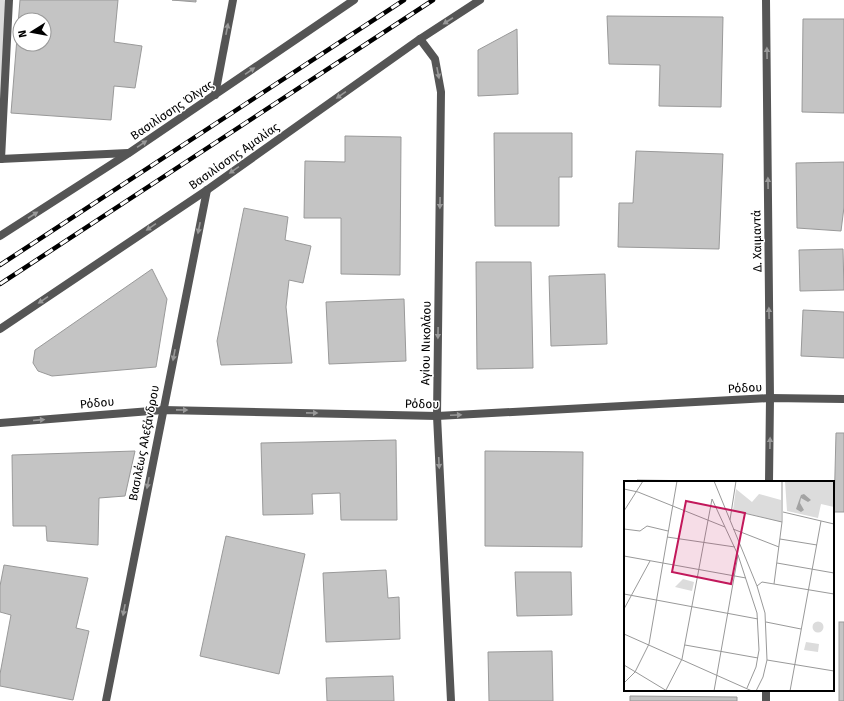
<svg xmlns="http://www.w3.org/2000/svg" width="844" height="701" viewBox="0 0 844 701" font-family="'Fira Sans',sans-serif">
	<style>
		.green { fill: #dcdcdc }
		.building { fill: #c4c4c4; stroke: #999; fill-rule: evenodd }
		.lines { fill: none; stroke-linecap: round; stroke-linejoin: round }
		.street { stroke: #555; stroke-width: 8 }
		.rail-casing { stroke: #000; stroke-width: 4.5 }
		.rail { stroke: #fff; stroke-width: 3; stroke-dasharray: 9; stroke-linecap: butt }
		.oneway { fill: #999 }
		.labels { text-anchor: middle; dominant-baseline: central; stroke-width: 3; stroke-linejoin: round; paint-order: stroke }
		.street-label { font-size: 12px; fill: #000; stroke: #fff }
		.inset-road { fill: none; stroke: #999; stroke-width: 1 }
		.view { fill: #c2185b; fill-opacity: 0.15; stroke: #c2185b; stroke-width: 2 }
		.inset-edge { fill: none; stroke: #000; stroke-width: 2 }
	</style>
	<rect width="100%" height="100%" fill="#fff"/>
	<!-- green -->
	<polygon class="green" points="0,0 7,0 0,118"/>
	<!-- building -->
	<g class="building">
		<path d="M20,0h98l-4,42 28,4 -7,42 -21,-2 -3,34 -100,-7zM20,20h24v24h-24z"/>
		<polygon points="172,0 196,0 196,2"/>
		<polygon points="607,16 723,17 721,107 659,106 660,65 609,64"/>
		<polygon points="803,19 844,19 844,113 802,112"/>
		<polygon points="517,29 518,94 478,96 478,50"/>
		<polygon points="494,133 572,133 572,177 559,177 559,226 495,226"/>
		<polygon points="345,136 401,137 400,275 341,274 341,218 304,218 305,161 345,162"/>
		<polygon points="636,151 723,154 719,249 618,247 619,203 633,203"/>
		<polygon points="844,162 844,207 841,231 797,228 796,163"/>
		<polygon points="244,208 288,217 285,240 311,246 303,283 289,280 286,307 292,363 221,365 217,341"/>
		<polygon points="843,249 844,290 800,291 799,250"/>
		<polygon points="476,262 531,262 533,368 477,369"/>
		<polygon points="152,269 167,299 156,367 52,376 38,371 33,363 35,350"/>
		<polygon points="605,274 607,344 551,346 549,276"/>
		<polygon points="404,299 406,361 329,364 326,302"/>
		<polygon points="803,310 844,312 844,358 801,356"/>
		<polygon points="836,433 844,433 844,512 834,512"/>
		<polygon points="396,440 397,520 341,520 340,493 312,494 313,514 263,515 261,443"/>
		<polygon points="135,451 125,496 99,498 98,545 47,541 46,526 13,526 12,455"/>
		<polygon points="485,451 583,452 582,547 485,546"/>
		<polygon points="637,480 703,481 703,482 637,482"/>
		<polygon points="226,536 305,554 279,674 200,656"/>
		<polygon points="4,565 88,578 76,628 89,631 73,700 0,686 0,674 11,615 0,612 0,586"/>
		<polygon points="386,570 388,598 399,597 400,639 326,642 323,573"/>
		<polygon points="515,572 571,572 572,615 517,616"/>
		<rect x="839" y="622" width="5" height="79"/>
		<polygon points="552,651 553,701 489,701 488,652"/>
		<polygon points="393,676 394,701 327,701 326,678"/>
		<polygon points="630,696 737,697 737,701 630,701"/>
	</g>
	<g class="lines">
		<!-- street -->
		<g class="street">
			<polyline points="766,0 770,398 769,482"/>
			<polyline points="420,39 435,59 441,92 437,416 451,701"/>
			<polyline points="215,95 233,0"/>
			<polyline points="0,159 128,153"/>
			<polyline points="1,159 9,0"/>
			<polyline points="0,236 129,153 354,0"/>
			<polyline points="0,329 207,190 420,39 480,0"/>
			<polyline points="0,423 163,410 437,416 770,398 844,399"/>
			<polyline points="106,701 207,190"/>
			<polyline points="766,701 766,690"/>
		</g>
		<!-- rail casing -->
		<g class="rail-casing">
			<g id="rail">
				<polyline points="0,265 404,0"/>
				<polyline points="0,284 433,0"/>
			</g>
		</g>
		<!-- rail -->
		<use href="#rail" class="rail"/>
	</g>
	<!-- one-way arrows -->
	<defs><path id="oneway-solid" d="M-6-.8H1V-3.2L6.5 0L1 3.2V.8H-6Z"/></defs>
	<g class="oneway">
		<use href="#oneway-solid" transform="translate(448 21) rotate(147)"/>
		<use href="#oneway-solid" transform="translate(227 29) rotate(-79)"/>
		<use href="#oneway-solid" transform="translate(767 53) rotate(-91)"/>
		<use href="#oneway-solid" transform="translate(250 71) rotate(-34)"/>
		<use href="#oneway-solid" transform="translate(438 73) rotate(79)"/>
		<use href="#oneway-solid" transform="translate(341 95) rotate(145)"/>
		<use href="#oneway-solid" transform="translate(142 144) rotate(-34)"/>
		<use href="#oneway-solid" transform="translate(234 170) rotate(145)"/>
		<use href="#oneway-solid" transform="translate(768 183) rotate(-91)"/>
		<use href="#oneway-solid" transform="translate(440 203) rotate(91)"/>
		<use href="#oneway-solid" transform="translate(33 215) rotate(-33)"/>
		<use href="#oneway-solid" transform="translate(151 227) rotate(146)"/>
		<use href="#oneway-solid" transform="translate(199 228) rotate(101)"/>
		<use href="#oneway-solid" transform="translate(43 300) rotate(146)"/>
		<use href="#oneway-solid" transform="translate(769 313) rotate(-91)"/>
		<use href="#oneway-solid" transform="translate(438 333) rotate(91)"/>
		<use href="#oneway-solid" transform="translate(174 355) rotate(101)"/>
		<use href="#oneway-solid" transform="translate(182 410) rotate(1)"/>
		<use href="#oneway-solid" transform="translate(312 413) rotate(1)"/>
		<use href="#oneway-solid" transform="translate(456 415) rotate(-3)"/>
		<use href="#oneway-solid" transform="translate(39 420) rotate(-5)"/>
		<use href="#oneway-solid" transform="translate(770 443) rotate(-89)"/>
		<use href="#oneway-solid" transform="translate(439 463) rotate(87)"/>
		<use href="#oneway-solid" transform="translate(148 483) rotate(101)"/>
		<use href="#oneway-solid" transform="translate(124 610) rotate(101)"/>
	</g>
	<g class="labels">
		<!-- street labels -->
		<g class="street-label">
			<text transform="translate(172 110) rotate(-34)">Βασιλίσσης Όλγας</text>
			<text transform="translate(234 156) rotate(-35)">Βασιλίσσης Αμαλίας</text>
			<text transform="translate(757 241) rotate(-91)">Δ. Χαιμαντά</text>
			<text transform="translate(426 343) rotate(-89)">Αγίου Νικολάου</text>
			<text transform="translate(745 388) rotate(-3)">Ρόδου</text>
			<text transform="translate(97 403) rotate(-5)">Ρόδου</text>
			<text transform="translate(422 404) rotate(1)">Ρόδου</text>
			<text transform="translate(144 443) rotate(-79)">Βασιλέως Αλεξάνδρου</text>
		</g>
	</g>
	<!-- overview -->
	<g transform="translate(624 481)">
		<rect width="210" height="210" fill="#fff"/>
		<path d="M161,0h49v26l-13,-3 -3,14 -31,-7zM112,8l16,13 7,-8 22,6v22l-48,-12zM59,98l11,3 -2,9 -17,-4zM188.5 146a5.5 5.5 0 1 1 11 0a5.5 5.5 0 1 1-11 0ZM182,161l13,2 -1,8 -14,-2z" fill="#dcdcdc"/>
		<path d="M180,13l7,6 -3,2 -7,-4 -1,5 4,7 -3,2 -5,-3 5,-14z" fill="#a3a3a3"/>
		<path class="inset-road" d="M90,0l43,105 8,27 2,47 -4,17 -7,14M0,8l14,3 87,35M107,29l51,12M0,30l19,-30M159,31l51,12M106,39l6,-39M0,48l16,2 7,-5 21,5M109,48l46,18M43,56l68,10M156,58l37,6M0,75l122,22M153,82l57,10M150,103l8,-62v-41M133,105l5,-4 72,12M0,113l134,25M0,128l26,-48M142,141l35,7M0,153l128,57M61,164l73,13M143,179l67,11M0,184l43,26M0,202l11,-11 14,-28 28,-163M42,209l16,-31 30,-160 26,56 19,58 2,37 -3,17 -9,21M90,210l24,-136M166,210l31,-170"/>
		<path class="view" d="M62,20l59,12 -14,71 -59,-12z"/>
		<rect width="210" height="210" class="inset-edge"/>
	</g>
	<!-- north arrow -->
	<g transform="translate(32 32) rotate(259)"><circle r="19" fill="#ffffff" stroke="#999999"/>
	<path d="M0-3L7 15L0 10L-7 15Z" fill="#000000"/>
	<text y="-6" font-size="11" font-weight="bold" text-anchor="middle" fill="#000000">N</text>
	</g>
</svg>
